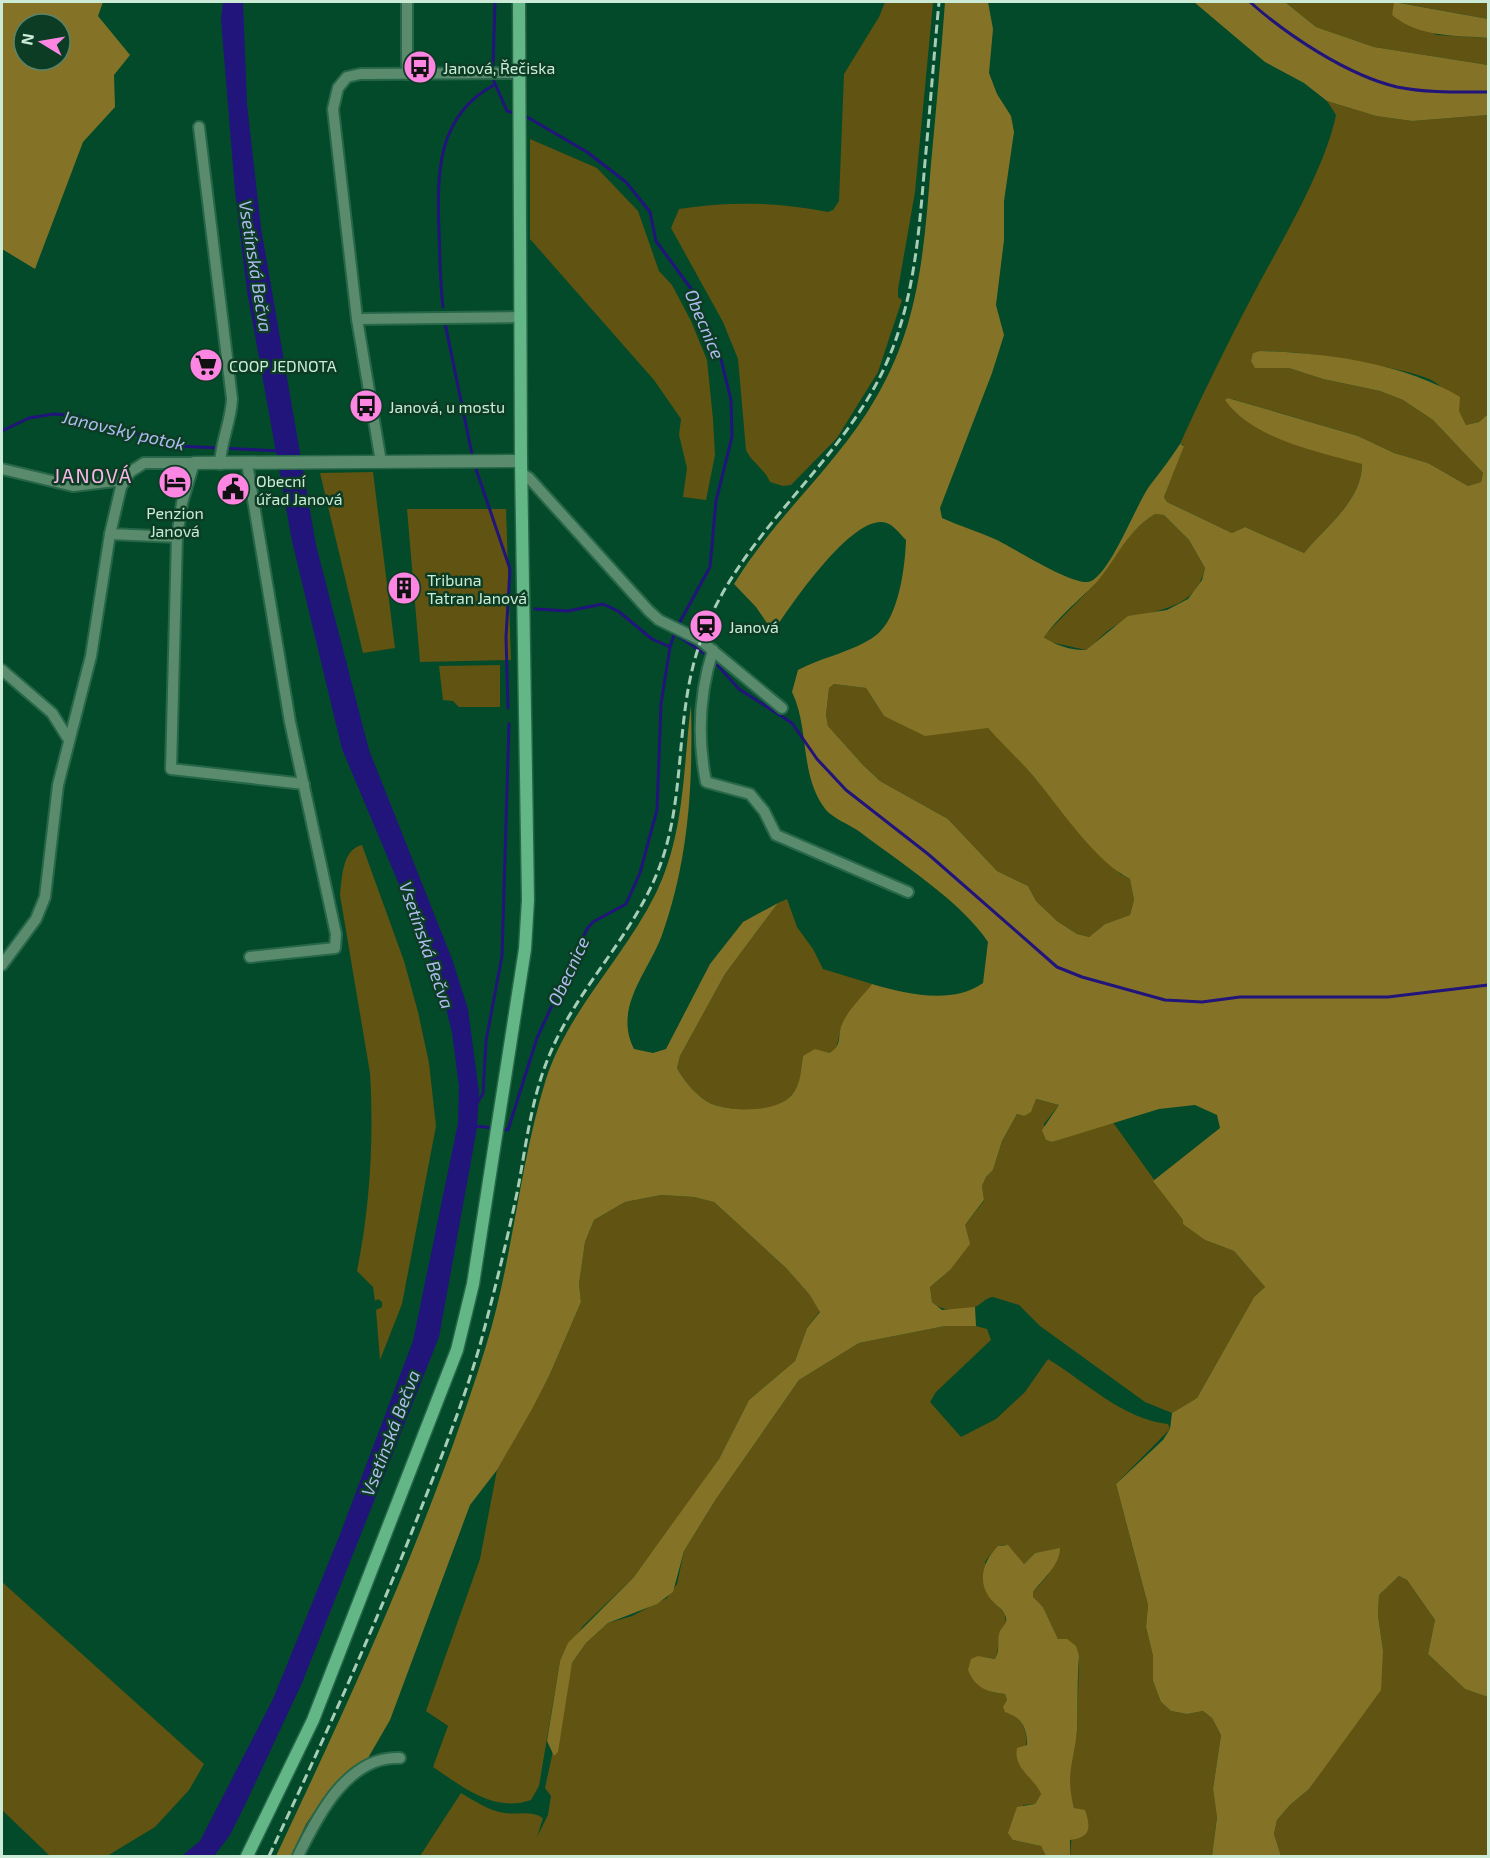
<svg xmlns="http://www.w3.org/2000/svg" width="1490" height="1858" viewBox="0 0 1490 1858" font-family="'Exo 2',sans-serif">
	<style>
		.green { fill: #615311 }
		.forest { fill: #847327; fill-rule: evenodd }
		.water { fill: #21147b }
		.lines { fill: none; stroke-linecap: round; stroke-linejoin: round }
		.stream { stroke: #21147b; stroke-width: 3 }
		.minor-casing { stroke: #276749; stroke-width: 14 }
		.tertiary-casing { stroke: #276749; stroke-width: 15 }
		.secondary-casing { stroke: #276749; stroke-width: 15 }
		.minor { stroke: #598b6c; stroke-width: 10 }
		.tertiary { stroke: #598b6c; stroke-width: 12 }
		.secondary { stroke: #63b685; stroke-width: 12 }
		.rail { stroke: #a7cdb6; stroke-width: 3; stroke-dasharray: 9 4.5; stroke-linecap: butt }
		.labels { text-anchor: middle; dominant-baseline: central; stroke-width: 5; stroke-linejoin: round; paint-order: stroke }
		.poi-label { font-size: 16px; fill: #ccebd6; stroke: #0c3d24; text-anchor: start }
		.water-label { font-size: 18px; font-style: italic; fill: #b1bbf0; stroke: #0c3d24 }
		.quarter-label { font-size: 20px; letter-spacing: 1.5px; fill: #fab7e8; stroke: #0c3d24 }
	</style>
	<rect width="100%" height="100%" fill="#034a2a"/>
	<!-- green -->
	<g class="green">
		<path d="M885,2l48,1 -18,189 -17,97v8l4,3 -24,72 -41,66 -46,47 -8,1 -13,-4c-6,-14 -18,-19 -24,-32l-8,-91 -15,-37 -52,-94 8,-19c51,-8 99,-7 149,3l5,-2 6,-9 5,-127 35,-57z"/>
		<polygon points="1285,2 1488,2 1488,19 1395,2 1392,15 1437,35 1488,38 1488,65 1374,47 1316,27"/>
		<path d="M1327,101l49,15 36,5 76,-6v299l-9,8 -13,3c-7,-14 -19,-36 -33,-44 -22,-13 -156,-36 -180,-28l8,14 28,1 34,11 57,12 23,9 30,20 50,53 -2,9 -13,4 -40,-23 -34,-10 -36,-17 -129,-38 133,66c0,37 -36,62 -58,89l-59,-26 -13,6 -65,-31 -3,-5 20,-52 -4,-1c26,-57 53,-112 82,-166 25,-46 64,-113 74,-163z"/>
		<polygon points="530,139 597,168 638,211 659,271 672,285 691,321 707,360 713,419 715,455 706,500 683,497 687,468 679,435 681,419 654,380 530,239"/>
		<polygon points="373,472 395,648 363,653 320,473"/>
		<polygon points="407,509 506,509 511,660 420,662"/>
		<path d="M1155,514l9,1 25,25 16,28c-12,48 -55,38 -90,58 -10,5 -19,17 -29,24l-36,-8 -6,-6c15,-16 31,-31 46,-47 24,-25 34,-57 65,-75z"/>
		<polygon points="500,665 500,707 459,707 453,701 443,700 439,666"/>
		<polygon points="834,684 866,688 884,716 988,728 1017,757 1094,848 1120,874 1130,879 1134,900 1130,915 1105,924 1089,937 1077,934 1057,921 1036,901 1028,886 997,871 948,819 880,781 863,765 828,726 826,715 829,688"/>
		<path d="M362,845l42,116 14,51 11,51 7,63 -34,178 -22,56 -4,-50 6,-3v-5l-4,-3 -3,2 -2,-14 -16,-16c13,-64 17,-132 13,-198l-30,-178c2,-16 2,-46 22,-50z"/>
		<path d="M787,899l10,28 16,22 10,20 49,15 -30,40 -6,25 -7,4 -26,3c-1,14 -1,28 -11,39 -17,20 -58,17 -80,9 -13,-5 -29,-24 -35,-36l3,-12 45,-82 53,-71z"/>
		<path d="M1035,1099l24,6 -15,19 2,16 6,2 60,-21 71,99 22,20 29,11 31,36 -11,10 -57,101 -25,15 -27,-11 -105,-76 -21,-21 -26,-8c-8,1 -11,7 -18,10 -14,5 -33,5 -43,-5l-2,-15 20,-17 15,-45 19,-24 -2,-15 4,-9 7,-7 9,-29 15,-27 7,2 9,-9z"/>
		<path d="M661,1195l33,2 20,5 72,66 23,26 11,17 -13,17 -12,33 -46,39 -30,59 -50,71 -35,47 -51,49 -23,35 -21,125 -8,14c-37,13 -68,-13 -98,-33l15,-41 -22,-15 54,-152 17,-89 53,-96 31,-72 -2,-18 6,-42 9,-22 31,-18z"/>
		<path d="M945,1326h31l11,3 4,11 -55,52 -6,10 31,35 35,-18 29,-27 23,-33c38,23 74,60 120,65l2,5 -54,55 32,121 -2,22 7,29v25l8,21 10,9 16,3 16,-3 9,7 9,17 -8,54 4,27 -5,40h-142l4,-48 -5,-18v-23l8,-36 2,-75 -21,-17 -15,-32 -10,-9v-6l15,-17 12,-26 -25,4 -11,11c-19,-17 -17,-32 -39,-2l14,45 6,8 1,9 -5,5 -5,30 -12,-2 8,35 13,2 6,20c22,12 15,34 11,55l15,15 4,10 -6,10 -12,1 -10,35 28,6 5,10h-626l41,-63c13,8 29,18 44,20 15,2 25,-3 38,5l-6,19 11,-22 3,-19 -6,-8 27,-125 14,-20 22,-20 24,-7 35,-18 10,-14 7,-33 32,-52 83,-119 60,-37z"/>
		<polygon points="1399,1576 1407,1580 1435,1620 1428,1654 1465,1689 1488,1697 1488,1856 1281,1856 1274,1834 1277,1820 1290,1805 1309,1789 1330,1759 1383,1650 1378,1616 1379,1595"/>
		<polygon points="2,1582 204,1764 189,1790 155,1827 107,1856 50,1856 2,1810"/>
	</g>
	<!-- forest -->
	<g class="forest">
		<path d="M2,2h101l-5,14 32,39 -16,20 1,32 -32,35 -48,127 -33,-20zM24,24h36v36h-36z"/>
		<path d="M945,2h43l5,27 -4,44 8,21 14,22 3,16 -10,69v39l-8,65 8,30 -12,38 -52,135 2,10c18,8 37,14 55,22 18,9 73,44 91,42 21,-3 49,-81 63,-98 10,-13 20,-26 29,-40l4,2 -20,51 3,5 65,31 13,-6 59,26c22,-27 58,-52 58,-89 -43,-12 -110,-25 -137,-64l3,-2 130,38 36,17 34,10 40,23 13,-4 2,-9 -50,-53 -30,-20 -23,-9 -57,-12 -34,-11h-34l-4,-7 2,-8 7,-2c67,2 143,12 200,46l-1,14 7,14 13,-3 9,-8v1283l-23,-8 -37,-35 7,-34 -28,-40 -8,-4 -20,19 -1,21 5,34 -2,40 -72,99 -19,16 -13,15 -3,14 7,22h-69l5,-39 -4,-28 8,-54 -9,-17 -9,-7 -16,3 -16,-3 -10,-9 -8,-21v-25l-7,-29 2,-22 -32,-121 47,-44 7,-11 2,-16 25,-15 57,-101 11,-10 -31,-36 -29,-11 -22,-16v-4l-30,-39 67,-53 -3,-13 -22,-10 -36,4 -107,33 -6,-2 -4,-10 17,-25 -23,-6 -5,13 -7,4 -7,-2 -15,27 -9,29 -7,7 -4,9 2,14 -19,25 5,19 -20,26 -20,17 2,15 10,8 33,-3 1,19h-31l-86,17 -60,37 -83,119 -32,52 -11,41 -16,12 -49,19 -22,20 -14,20 -14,89 -4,4 -7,-15 13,-80 8,-18 66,-66 85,-118 30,-59 46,-39 12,-33 13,-16 -11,-18 -23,-26 -72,-66 -20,-5 -33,-2 -36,7 -31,18 -9,22 -6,42 2,18 -31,72 -18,35 -35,61 -27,35 -80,215 -22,38 -40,34 -22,32 -15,32h-15c78,-165 156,-335 210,-510 27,-87 33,-180 60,-267 23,-70 78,-121 110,-186 29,-60 27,-125 35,-188 2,79 -2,154 -29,230 -14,38 -49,72 -28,114l19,4 13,-4 44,-85 33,-42 35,-19 -53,71 -45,82 -3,12c6,12 22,31 35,36 21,8 64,9 80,-9 9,-11 9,-25 11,-39l12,-7 14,4c14,-7 8,-17 13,-29 6,-14 21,-28 30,-40 34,10 80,21 111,-1l5,-41c-27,-41 -89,-80 -128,-110 -10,-7 -27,-14 -34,-22 -27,-34 -16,-81 -34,-118l6,-22c24,-13 55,-18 77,-34 24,-17 30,-69 31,-96 -7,-7 -14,-18 -25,-18 -34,0 -90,83 -108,110l-17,-25 -22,-23c41,-68 104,-119 143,-188 43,-74 47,-148 54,-232 5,-54 10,-108 14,-162zM1155,514l9,1 25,25 16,28 -3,12 -14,19 -21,11 -39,6 -42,34c-13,1 -32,-5 -42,-13 13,-18 29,-32 45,-47 25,-23 34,-57 66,-76zM834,684l32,4 18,28 41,20 63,-8c17,19 35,35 50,54 25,30 57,79 92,97l4,21 -4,15 -25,9 -16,13 -12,-3 -20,-13 -21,-20 -8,-15 -31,-15 -49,-52 -68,-38 -17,-16 -35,-39 -2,-11 3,-27z"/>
		<polygon points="1194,2 1285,2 1316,27 1374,47 1488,65 1488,115 1412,121 1376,116 1327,101 1304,83 1265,62"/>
		<path d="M1394,2l94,17v19c-33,-3 -68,0 -96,-23z"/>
		<path d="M1008,1545l16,19 11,-11 25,-5c0,17 -17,31 -27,44v5l10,10 15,32h9l9,7 3,10c-2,24 -1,49 -2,74 -3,33 -12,43 -3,78l11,2c6,18 6,27 -15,30v16h-24l-5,-10 -28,-6 -5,-7 9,-26 18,-3 6,-10c-7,-17 -28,-25 -24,-46l10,-3c0,-18 -5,-27 -22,-33l-2,-5 4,-7 -2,-6c-19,-2 -30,-7 -37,-24l3,-11 7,-3 17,3c6,-10 1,-18 5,-28 3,-6 9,-8 5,-16 -3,-7 -12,-12 -16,-18 -12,-17 -5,-37 9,-51z"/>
	</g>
	<!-- water -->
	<polygon class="water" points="223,2 243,2 247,104 261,228 316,545 369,750 452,959 468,1009 479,1092 477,1128 439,1337 302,1683 245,1805 230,1835 214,1856 182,1856 200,1841 273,1699 339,1537 413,1341 458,1123 459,1087 452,1032 438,977 342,749 292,541 247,291 235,191 221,19"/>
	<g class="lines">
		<!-- stream -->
		<g class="stream">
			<path d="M1250,2c37,33 97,73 147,85 29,6 61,5 91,5"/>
			<polyline points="493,65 495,2"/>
			<polyline points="493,79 507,111 515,113"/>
			<path d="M443,307c-3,-25 -3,-50 -4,-75 -2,-57 -3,-116 55,-147"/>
			<polyline points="445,323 473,459"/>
			<polyline points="2,431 29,418 54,414 77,416 178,446 280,451"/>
			<polyline points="476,469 510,569 506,637 508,708"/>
			<polyline points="535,609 568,611 603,604 618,611 652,639 670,647"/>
			<polyline points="674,633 708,656"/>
			<polyline points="713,660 739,689 792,723 817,759 846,790 928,854 1057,967 1082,977 1165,1000 1202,1002 1240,997 1388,997 1488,985"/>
			<polyline points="477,1103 483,1094 486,1041 502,956 509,724"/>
			<polyline points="474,1126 494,1128"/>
			<polyline points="501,1129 508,1130 537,1038 587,929 593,922 626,904 640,873 648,843 657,810 661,704 670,647 676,629 710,567 716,501 732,437 731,400 720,355 692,290 656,241 650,212 626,182 587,152 522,114"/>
		</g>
		<!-- minor casing -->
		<g class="minor-casing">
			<g id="minor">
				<polyline points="407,2 407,74"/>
				<path d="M199,127l33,272c-1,23 -11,41 -12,65"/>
				<polyline points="357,319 521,317"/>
				<polyline points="381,462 357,319 333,109 338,88 347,77 360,74 519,73"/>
				<polyline points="247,463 290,722 336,934 335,948 250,957"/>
				<polyline points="2,469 73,486 124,480"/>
				<polyline points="521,473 529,478 649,611 659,620 700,640 782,708"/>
				<polyline points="110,534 177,537"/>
				<path d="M713,650c-14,44 -16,87 -7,132l44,12 14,17 12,24 132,57"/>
				<polyline points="2,670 52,713 69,740"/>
				<polyline points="2,965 36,919 45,897 58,785 91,656 110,534 121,487 130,472 144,463 194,463 182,503 177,537 171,769 304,784"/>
				<path d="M298,1856c19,-39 50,-101 102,-98"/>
			</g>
		</g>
		<!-- tertiary casing -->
		<g class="tertiary-casing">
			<polyline id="tertiary" points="194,463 521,461"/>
		</g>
		<!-- secondary casing -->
		<g class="secondary-casing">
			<polyline id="secondary" points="247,1856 313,1720 457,1350 473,1284 525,949 528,900 521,461 519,2"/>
		</g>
		<!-- minor -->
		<use href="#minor" class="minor"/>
		<!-- tertiary -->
		<use href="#tertiary" class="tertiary"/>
		<!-- secondary -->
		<use href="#secondary" class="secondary"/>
		<!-- rail -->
		<path class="rail" d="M269,1856c54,-115 107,-231 153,-350 21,-53 42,-106 58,-161 14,-52 27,-104 38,-157 8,-43 13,-86 29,-127 28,-73 90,-127 115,-201 24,-70 13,-147 38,-217 34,-99 118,-160 170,-248 43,-72 48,-151 55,-233 5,-53 9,-107 14,-160"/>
	</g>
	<!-- icons -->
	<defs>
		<g id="bus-disc" transform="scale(1.725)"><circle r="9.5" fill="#fd86e2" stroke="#0c3d24"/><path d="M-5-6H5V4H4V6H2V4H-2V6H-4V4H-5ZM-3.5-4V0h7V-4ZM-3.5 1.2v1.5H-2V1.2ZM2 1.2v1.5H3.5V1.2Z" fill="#111"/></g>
		<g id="supermarket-disc" transform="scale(1.725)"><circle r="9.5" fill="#fd86e2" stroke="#0c3d24"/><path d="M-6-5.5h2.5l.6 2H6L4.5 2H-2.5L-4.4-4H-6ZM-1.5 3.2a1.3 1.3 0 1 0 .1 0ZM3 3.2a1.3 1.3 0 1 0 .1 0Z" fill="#111"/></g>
		<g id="hotel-disc" transform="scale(1.725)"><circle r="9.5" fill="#fd86e2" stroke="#0c3d24"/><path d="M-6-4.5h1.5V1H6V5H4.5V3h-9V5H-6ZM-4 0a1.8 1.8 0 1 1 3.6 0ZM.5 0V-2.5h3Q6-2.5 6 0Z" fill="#111"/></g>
		<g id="civic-disc" transform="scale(1.725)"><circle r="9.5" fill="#fd86e2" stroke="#0c3d24"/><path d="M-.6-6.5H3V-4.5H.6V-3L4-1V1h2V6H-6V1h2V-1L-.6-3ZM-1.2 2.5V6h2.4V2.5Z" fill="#111"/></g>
		<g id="building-disc" transform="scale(1.725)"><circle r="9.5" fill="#fd86e2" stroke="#0c3d24"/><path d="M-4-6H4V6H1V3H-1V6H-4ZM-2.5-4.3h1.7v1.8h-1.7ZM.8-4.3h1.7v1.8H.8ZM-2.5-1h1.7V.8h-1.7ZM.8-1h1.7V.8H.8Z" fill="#111"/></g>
		<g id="station-disc" transform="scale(1.725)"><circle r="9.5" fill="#fd86e2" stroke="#0c3d24"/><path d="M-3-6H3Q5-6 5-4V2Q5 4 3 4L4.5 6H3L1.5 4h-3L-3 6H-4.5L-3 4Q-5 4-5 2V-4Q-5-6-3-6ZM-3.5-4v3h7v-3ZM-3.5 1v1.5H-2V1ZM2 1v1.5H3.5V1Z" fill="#111"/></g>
	</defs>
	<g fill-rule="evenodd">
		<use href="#bus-disc" x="420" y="67"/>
		<use href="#supermarket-disc" x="206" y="365"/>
		<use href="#bus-disc" x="366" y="406"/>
		<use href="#hotel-disc" x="175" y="482"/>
		<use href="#civic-disc" x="233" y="489"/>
		<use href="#building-disc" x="404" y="588"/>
		<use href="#station-disc" x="706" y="626"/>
	</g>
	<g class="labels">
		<!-- poi labels -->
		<g class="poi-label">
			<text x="443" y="67">Janová, Řečiska</text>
			<text x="229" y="365">COOP JEDNOTA</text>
			<text x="389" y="406">Janová, u mostu</text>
			<text x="256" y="480">Obecní<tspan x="256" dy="18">úřad Janová</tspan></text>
			<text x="175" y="512" text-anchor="middle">Penzion<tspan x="175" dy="18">Janová</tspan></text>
			<text x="427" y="579">Tribuna<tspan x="427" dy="18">Tatran Janová</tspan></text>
			<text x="729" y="626">Janová</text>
		</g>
		<!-- water labels -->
		<g class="water-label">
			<text transform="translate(256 266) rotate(81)">Vsetínská Bečva</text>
			<text transform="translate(705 324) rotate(67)">Obecnice</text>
			<text transform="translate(124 430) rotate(13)">Janovský potok</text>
			<text transform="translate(427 945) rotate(71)">Vsetínská Bečva</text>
			<text transform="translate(568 971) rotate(-65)">Obecnice</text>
			<text transform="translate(390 1433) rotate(-69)">Vsetínská Bečva</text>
		</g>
		<!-- quarter labels -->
		<g class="quarter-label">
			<text x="93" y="475">JANOVÁ</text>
		</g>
	</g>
	<!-- border -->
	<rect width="1490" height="1858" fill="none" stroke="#ccebd6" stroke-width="6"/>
	<!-- north arrow -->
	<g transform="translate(42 42) rotate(281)"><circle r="28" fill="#0c3d24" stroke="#59836b" stroke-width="1.5"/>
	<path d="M0-4.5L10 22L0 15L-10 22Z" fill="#fd86e2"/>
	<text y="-9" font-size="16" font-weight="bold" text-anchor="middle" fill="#ccebd6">N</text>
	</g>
</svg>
